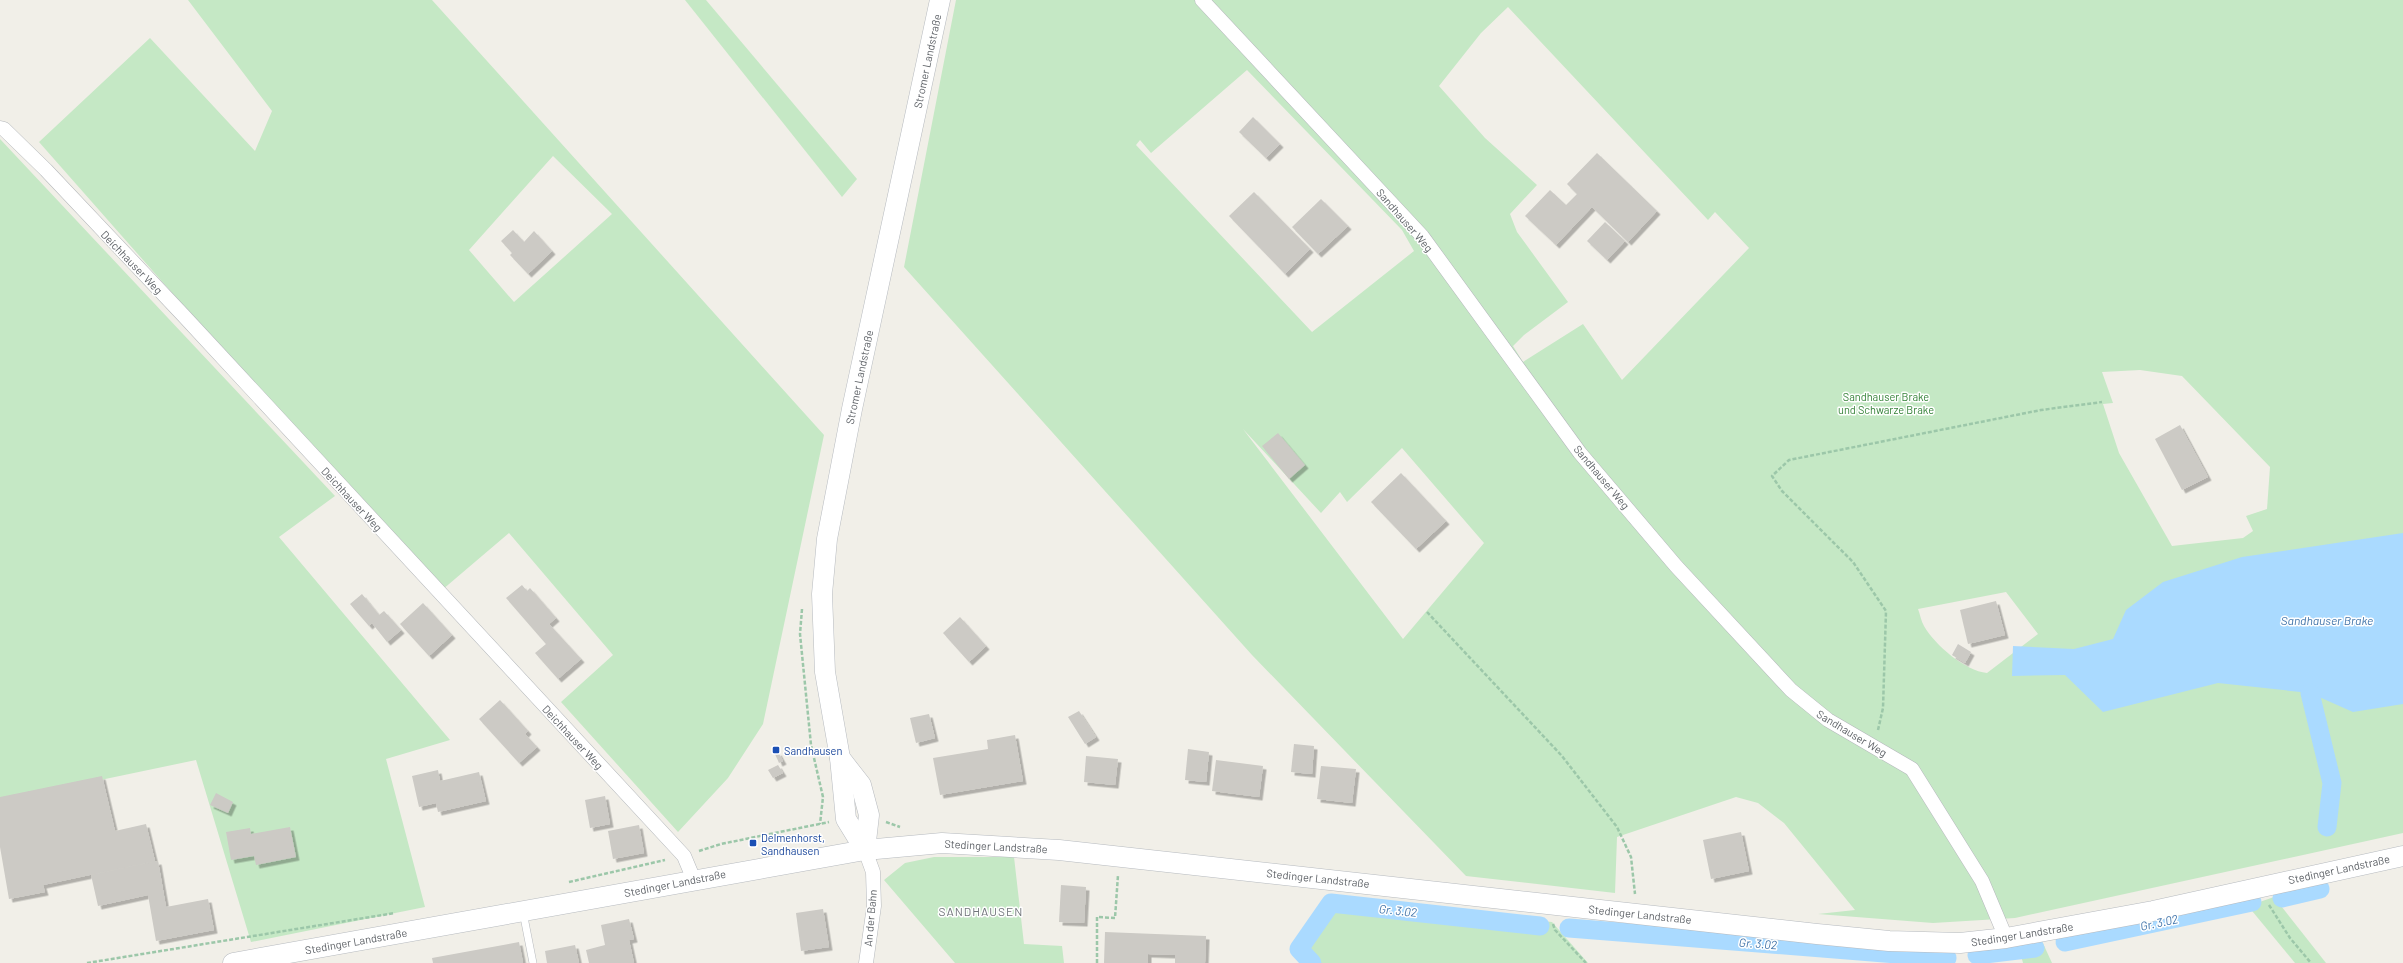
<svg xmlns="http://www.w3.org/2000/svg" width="2403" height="963" viewBox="0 0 2403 963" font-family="Barlow,sans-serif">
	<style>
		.green { fill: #c5e8c5; fill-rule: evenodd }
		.water { fill: #aadaff }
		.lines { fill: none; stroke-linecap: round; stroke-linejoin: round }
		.canal { stroke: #aadaff; stroke-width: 19 }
		.building { fill: #cccac5; filter: url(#shadow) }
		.lane-casing { stroke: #b5b8bc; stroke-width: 8 }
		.street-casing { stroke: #b5b8bc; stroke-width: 15 }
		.secondary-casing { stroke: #b6babf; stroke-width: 21 }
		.path { stroke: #9cc7a9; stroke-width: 2.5; stroke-dasharray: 4 2; stroke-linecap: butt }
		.lane { stroke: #fff; stroke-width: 7 }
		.street { stroke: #fff; stroke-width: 14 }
		.secondary { stroke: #fff; stroke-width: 20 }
		.transit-dot { fill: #1a4fb4; stroke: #fff; stroke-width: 1.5 }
		.labels { text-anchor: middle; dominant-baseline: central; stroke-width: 3; stroke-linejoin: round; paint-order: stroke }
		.street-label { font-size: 11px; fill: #5f6368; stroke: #fff }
		.park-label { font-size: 11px; fill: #348238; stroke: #fff }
		.transit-label { font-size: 11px; fill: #164399; stroke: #fff; text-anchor: start }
		.water-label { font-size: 12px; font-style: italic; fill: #4174aa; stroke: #fff }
		.neighbourhood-label { font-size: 12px; letter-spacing: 1px; fill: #70757a; stroke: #fff }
	</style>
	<defs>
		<filter id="shadow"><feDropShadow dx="3.5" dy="3.5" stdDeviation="0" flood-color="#0004"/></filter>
	</defs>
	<rect width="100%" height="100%" fill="#f1efe8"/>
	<!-- green -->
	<g class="green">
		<path d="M188,0h244l392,435 -61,289 -35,54 -50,54 -117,-130 52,-47 -104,-122 -67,57 -97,-101 -306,-347 111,-104 105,113 17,-40zM553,156l59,58 -98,88 -45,-52z"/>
		<polygon points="685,0 706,0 857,179 842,197"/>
		<path d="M956,0h1447v833l-388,85 -82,5 -115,-9 37,-4 -71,-87 -26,-20 -22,-6 -119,40 -2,56 -149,-17 -214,-221 -348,-388zM1508,7l200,213 7,-8 34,36 -127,132 -39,-56 -60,38 -10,-16 11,-11 44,-33 -51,-70 -7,-18 27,-29 -52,-47 -46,-52 42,-53zM1247,70l155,160 12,21 -102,81 -176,-187 4,-5 11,13zM2140,370l42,6 88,91 -3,42 -21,7 7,15 -10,7 -71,8 -53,-93 -16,-49 10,-1 -11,-31zM1243,429l78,84 19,-21 7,10 55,-54 82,95 -81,96zM2006,592l32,42 -51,39c-22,-2 -52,-28 -63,-47 -3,-5 -4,-12 -6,-17z"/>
		<polygon points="0,139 335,496 279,537 450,740 386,759 425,907 251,942 196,760 0,801"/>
		<polygon points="934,857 1014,857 1024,944 1062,946 1064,963 955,963 884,880 905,863"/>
		<polygon points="2274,897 2326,963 2295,963 2248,906"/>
		<polygon points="1341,900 1552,922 1588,963 1319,963 1307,950"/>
		<polygon points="2041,939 2052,963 2023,963 2018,944"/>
	</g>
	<!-- water -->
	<polygon class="water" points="2403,533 2403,704 2353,712 2310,693 2218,683 2103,712 2065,675 2012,676 2013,646 2074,649 2113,639 2126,610 2163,582 2242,557"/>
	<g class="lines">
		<!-- canal -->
		<g class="canal">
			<polyline points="2310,693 2332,783 2327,827"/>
			<polyline points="2282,898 2320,889"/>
			<polyline points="1569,928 1947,958"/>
			<polyline points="2065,942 2252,902"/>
			<polyline points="1977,955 2035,948"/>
			<polyline points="1312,963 1299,949 1331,903 1540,926"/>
		</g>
	</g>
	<!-- building -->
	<g class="building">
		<polygon points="1253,117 1280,144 1266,158 1239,132"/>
		<polygon points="1597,153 1657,211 1628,242 1592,207 1556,245 1525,216 1550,190 1566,205 1577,194 1567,184"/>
		<polygon points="1254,192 1310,249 1285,274 1229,216"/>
		<polygon points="1321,199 1348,226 1318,254 1292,227"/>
		<polygon points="1605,222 1625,241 1607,260 1587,241"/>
		<polygon points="513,230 524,242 534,231 552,251 528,274 510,255 512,253 501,241"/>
		<polygon points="2180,425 2208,477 2182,490 2155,439"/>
		<polygon points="1278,433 1305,465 1289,479 1262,446"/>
		<polygon points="1401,473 1446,521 1416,549 1371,502"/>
		<polygon points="522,585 527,591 530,588 556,618 549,624 581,659 558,679 535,653 546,644 506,598"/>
		<polygon points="362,594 379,615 384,611 401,630 387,642 372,623 369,626 350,604"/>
		<polygon points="1996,601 2005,635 1968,644 1960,610"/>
		<polygon points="423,603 452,635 429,656 400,624"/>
		<polygon points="960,617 986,646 969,662 943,633"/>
		<polygon points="1958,644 1971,652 1965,663 1952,655"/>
		<polygon points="500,700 528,731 525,734 537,747 519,763 479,719"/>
		<polygon points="1079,711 1096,737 1085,744 1068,717"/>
		<polygon points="929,714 935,738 916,743 910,718"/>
		<polygon points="1015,735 1023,781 940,795 933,758 988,749 987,740"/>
		<polygon points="1294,744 1314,746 1312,774 1291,772"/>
		<polygon points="1188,749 1209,752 1206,782 1185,780"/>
		<polygon points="778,752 783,761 779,763 775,754"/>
		<polygon points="1086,756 1118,759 1115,785 1084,782"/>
		<polygon points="1216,760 1263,766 1259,797 1212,791"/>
		<polygon points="778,765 783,773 773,778 768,770"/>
		<polygon points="1321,766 1356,769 1352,803 1317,799"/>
		<polygon points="438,770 440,781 479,772 486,801 438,812 436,803 419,807 412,776"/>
		<polygon points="102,776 115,831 146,824 155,861 43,885 45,892 9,899 0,847 0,797"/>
		<polygon points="216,793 233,802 228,813 210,805"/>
		<polygon points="605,796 610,824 590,828 585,800"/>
		<polygon points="639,825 644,853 613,859 608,831"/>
		<polygon points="290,827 296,857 256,865 254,856 231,860 226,832 250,828 251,834"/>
		<polygon points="1741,832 1749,871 1711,879 1703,840"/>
		<polygon points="158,861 166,907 208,899 214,930 156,941 148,895 98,906 91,875"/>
		<polygon points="1061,885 1086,887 1084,923 1059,922"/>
		<polygon points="823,909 829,947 801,951 796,913"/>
		<polygon points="629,919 634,939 629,940 634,963 589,963 586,950 605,945 601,925"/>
		<polygon points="1105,932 1206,936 1205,963 1175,963 1175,955 1148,954 1148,963 1104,963"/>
		<polygon points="519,942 523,963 433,963 432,958"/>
		<polygon points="575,945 579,963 547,963 545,951"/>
	</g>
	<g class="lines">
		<!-- lane casing -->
		<g class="lane-casing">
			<polyline id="lane" points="523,912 533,963"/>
		</g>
		<!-- street casing -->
		<g class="street-casing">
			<g id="street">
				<polyline points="1202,0 1422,236 1580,453 1676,566 1791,690 1828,720 1912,769 1982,881 2006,938"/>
				<polyline points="0,128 4,129 46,170 183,315 684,856 694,880"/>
				<polyline points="865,850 873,872 874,906 866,963"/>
			</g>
		</g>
		<!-- secondary casing -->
		<g class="secondary-casing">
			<g id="secondary">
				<polyline points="840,758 861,785 869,815 865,850"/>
				<polyline points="865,850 846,819 840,758 825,672 822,594 827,539 852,409 940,0"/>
				<polyline points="233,963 865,850 942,843 1059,850 1817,934 1889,941 1960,943 2006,938 2153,911 2403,856"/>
			</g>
		</g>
		<!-- path -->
		<g class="path">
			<polyline points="802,609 800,634 811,745 823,797 820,824"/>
			<polyline points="1427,612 1562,756 1617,827 1631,857 1635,894"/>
			<polyline points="1878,730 1883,708 1886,611 1853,562 1782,491 1772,476 1789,460 2041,410 2102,402"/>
			<polyline points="886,822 900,827"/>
			<polyline points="699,851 721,844 829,822"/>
			<polyline points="569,882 665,860"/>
			<polyline points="2269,905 2290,938 2311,963"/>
			<polyline points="1553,924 1555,930 1586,963"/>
			<polyline points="87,963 395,913"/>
			<polyline points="1097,963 1097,917 1115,918 1118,875"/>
		</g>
		<!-- lane -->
		<use href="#lane" class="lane"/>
		<!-- street -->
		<use href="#street" class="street"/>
		<!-- secondary -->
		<use href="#secondary" class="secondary"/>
	</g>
	<!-- markers -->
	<g class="transit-dot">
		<rect x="772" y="746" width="8" height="8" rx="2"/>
		<rect x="749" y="839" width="8" height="8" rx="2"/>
	</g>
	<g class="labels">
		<!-- street labels -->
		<g class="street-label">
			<text transform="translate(927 61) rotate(-78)">Stromer Landstraße</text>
			<text transform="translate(1405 220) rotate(49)">Sandhauser Weg</text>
			<text transform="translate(132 262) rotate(46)">Deichhauser Weg</text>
			<text transform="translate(859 377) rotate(-78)">Stromer Landstraße</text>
			<text transform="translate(1602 477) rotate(50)">Sandhauser Weg</text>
			<text transform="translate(352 499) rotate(47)">Deichhauser Weg</text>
			<text transform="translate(1852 733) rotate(31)">Sandhauser Weg</text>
			<text transform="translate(573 737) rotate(47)">Deichhauser Weg</text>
			<text transform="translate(996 846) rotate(3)">Stedinger Landstraße</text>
			<text transform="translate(2339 869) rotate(-12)">Stedinger Landstraße</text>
			<text transform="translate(1318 878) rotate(6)">Stedinger Landstraße</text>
			<text transform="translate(675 883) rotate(-11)">Stedinger Landstraße</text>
			<text transform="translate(1640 914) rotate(6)">Stedinger Landstraße</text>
			<text transform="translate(870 918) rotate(-85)">An der Bahn</text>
			<text transform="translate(2022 934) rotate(-9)">Stedinger Landstraße</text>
			<text transform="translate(356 941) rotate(-10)">Stedinger Landstraße</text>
		</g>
		<!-- park labels -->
		<g class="park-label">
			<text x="1886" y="396">Sandhauser Brake<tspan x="1886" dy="13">und Schwarze Brake</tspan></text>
		</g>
		<!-- transit labels -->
		<g class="transit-label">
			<text x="784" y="750">Sandhausen</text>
			<text x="761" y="837">Delmenhorst,<tspan x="761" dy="13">Sandhausen</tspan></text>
		</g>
		<!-- water labels -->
		<g class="water-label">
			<text x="2327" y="620">Sandhauser Brake</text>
			<text transform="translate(1398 910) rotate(6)">Gr. 3.02</text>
			<text transform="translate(2159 922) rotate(-12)">Gr. 3.02</text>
			<text transform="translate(1758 943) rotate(4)">Gr. 3.02</text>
		</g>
		<!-- neighbourhood labels -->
		<g class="neighbourhood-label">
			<text x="981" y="911">SANDHAUSEN</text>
		</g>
	</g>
</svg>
